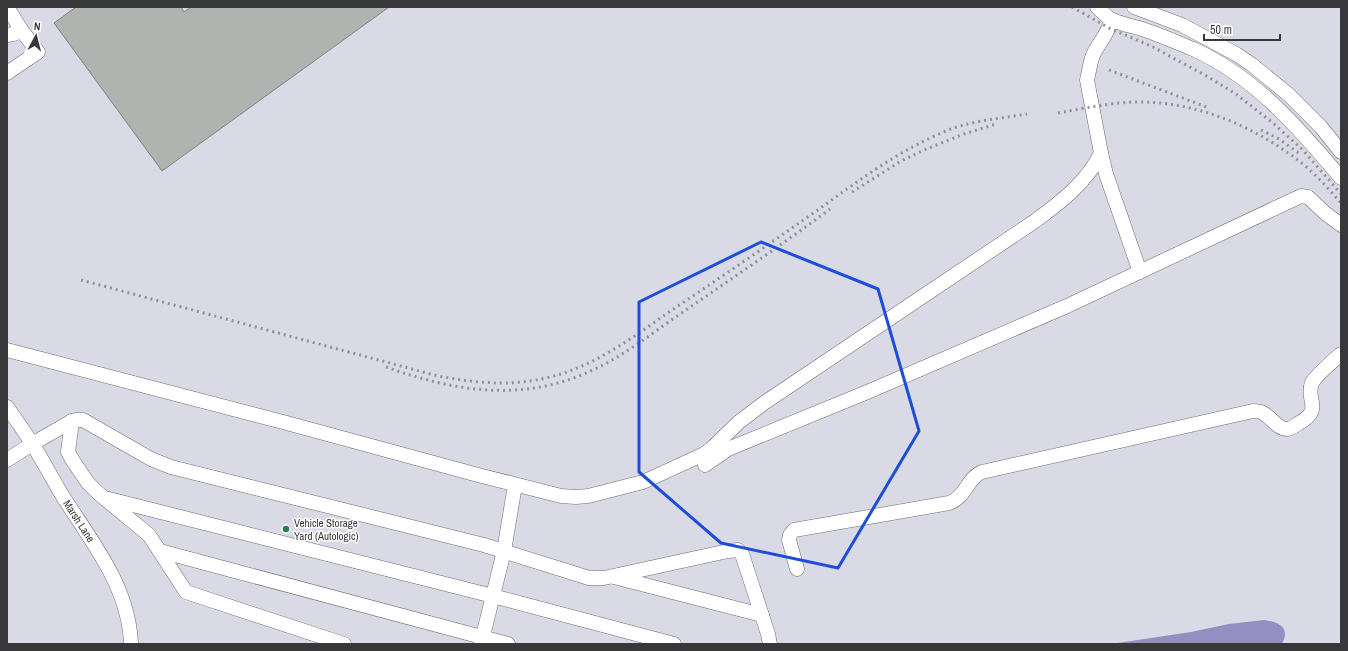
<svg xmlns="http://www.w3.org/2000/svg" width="1348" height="651" viewBox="0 0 1348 651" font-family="'Archivo Narrow',sans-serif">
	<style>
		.built { fill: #dad9e6 }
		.water { fill: #958ec2 }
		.building { fill: #afb4b0; stroke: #7e837f }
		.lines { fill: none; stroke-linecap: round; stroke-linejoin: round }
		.minor-casing { stroke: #6d6d72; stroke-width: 15 }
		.minor { stroke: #fff; stroke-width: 14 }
		.rail { stroke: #919195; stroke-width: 3; stroke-dasharray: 2 4; stroke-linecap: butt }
		.marked { fill: none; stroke: #1d4ed8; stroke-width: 3; stroke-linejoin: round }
		.poi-dot { fill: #2b7e50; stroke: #fff; stroke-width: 1.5 }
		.labels { text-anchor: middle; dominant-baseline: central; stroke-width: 3; stroke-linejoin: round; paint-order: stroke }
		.street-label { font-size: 11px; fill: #38383a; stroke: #fff }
		.poi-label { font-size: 11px; fill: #38383a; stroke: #fff; text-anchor: start }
	</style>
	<rect width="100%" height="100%" fill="#e3e3e8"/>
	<!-- built -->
	<rect class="built" x="7" y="7" width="1334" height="637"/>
	<!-- water -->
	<path class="water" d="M1264,620c14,2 27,7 18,24h-171l80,-12 38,-8z"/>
	<!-- building -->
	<polygon class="building" points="76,7 181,7 184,12 191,7 389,7 162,171 54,23"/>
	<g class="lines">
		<!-- minor casing -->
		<g class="minor-casing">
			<g id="minor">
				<path d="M1097,7c5,4 10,11 16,13 8,4 18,6 26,8 19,6 37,14 54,21 62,28 106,79 148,129"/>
				<polyline points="1134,7 1182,25 1236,54 1251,64 1289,95 1321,127 1341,152"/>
				<polyline points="7,35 13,34 22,31"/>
				<polyline points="7,73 38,52 22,31 7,7"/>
				<polyline points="1101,153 1106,174 1140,272"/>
				<path d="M7,350l276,72 195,53 83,21 15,1 12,-1 55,-14 61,-28 7,-5 28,-27 25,-19 271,-182c26,-19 52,-39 66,-68l-14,-73c2,-8 3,-17 6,-25 6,-12 15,-22 19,-35"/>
				<path d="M7,407c9,13 18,25 26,38 10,16 19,33 29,50 29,46 67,91 69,149"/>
				<polyline points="7,460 32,444 72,421"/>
				<polyline points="705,465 728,449 865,393 1067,306 1301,196 1308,197 1325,213 1341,225"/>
				<polyline points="109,499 493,596 674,644"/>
				<polyline points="160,551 508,644"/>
				<path d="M797,569l-8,-29 1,-5 4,-5 155,-27c17,-6 19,-26 33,-31l271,-61c3,0 7,0 10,2 8,4 15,17 25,16 4,-1 8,-4 11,-6 25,-14 6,-23 13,-40 4,-8 22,-23 29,-29"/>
				<polyline points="614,577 762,615"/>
				<polyline points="344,644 186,592 149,535 98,493 88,483 73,461 68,452 72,421 76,420 83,420 151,459 171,467 484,545 589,578 604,578 728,551 738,550 742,554 768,634 770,644"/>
				<polyline points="481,644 504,551 515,485"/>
			</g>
		</g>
		<!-- minor -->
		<use href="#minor" class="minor"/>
		<!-- rail -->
		<g class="rail">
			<polyline points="1072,7 1109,28 1151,46 1203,74 1236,94 1273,123 1302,149 1341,194"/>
			<polyline points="1109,70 1209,108"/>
			<path d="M1058,113c29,-5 58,-12 88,-11 54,2 106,24 149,56 17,12 32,29 46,45"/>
			<polyline points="1261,130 1279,139 1300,154"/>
			<polyline points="852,192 901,161 924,150 964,134 996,124"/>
			<path d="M81,280l357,96c38,7 73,11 112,1 45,-11 82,-39 119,-65 48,-32 96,-65 143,-98 41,-29 81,-60 127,-80 27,-13 58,-15 88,-20"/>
			<path d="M386,367c70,25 139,36 209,2 32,-15 61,-39 91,-59 48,-33 97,-66 144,-101"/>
		</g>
	</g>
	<!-- marked area -->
	<path class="marked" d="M761,242l117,47 41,142 -81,137 -117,-25 -82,-71v-170z"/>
	<!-- markers -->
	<circle class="poi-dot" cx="286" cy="529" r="4"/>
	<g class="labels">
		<!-- street labels -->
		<g class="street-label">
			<text transform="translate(79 521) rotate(57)">Marsh Lane</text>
		</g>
		<!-- poi labels -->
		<g class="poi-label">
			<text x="294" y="523">Vehicle Storage<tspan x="294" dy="13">Yard (Autologic)</tspan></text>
		</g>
	</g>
	<!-- border -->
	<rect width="1348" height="651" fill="none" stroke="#38383a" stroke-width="16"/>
	<!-- north arrow -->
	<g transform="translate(36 36) rotate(7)" stroke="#ffffff" stroke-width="3" paint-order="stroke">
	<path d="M0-3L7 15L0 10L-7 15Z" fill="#38383a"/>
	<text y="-6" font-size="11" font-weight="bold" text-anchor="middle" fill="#38383a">N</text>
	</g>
	<!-- scale -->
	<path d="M1204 34v6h76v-6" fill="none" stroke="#38383a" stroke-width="2"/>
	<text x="1210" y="34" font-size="12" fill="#38383a" stroke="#ffffff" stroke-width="3" paint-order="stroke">50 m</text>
</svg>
